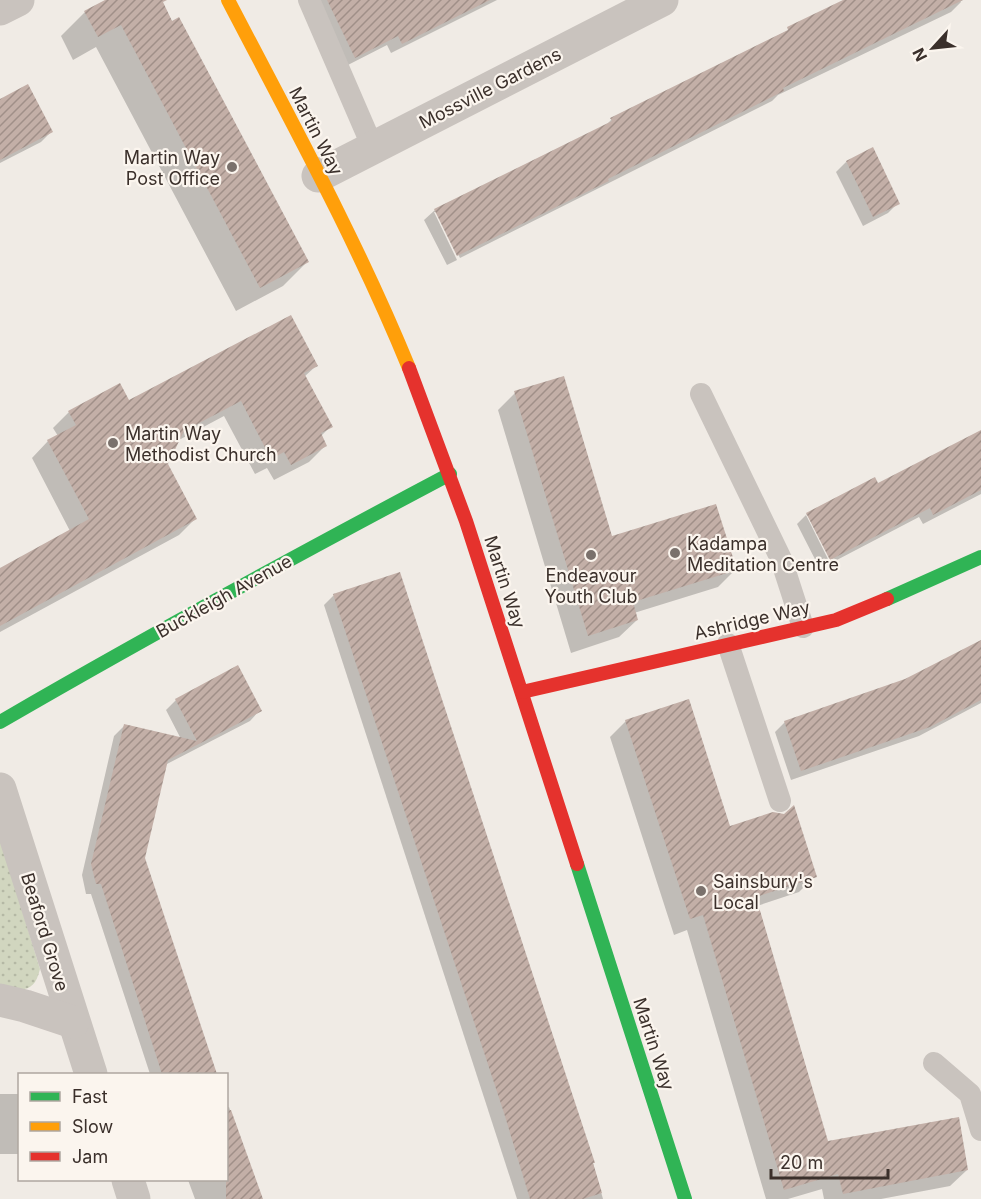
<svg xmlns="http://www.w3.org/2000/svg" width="981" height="1199" viewBox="0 0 981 1199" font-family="Inter,sans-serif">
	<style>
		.park { fill: url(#park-dots) }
		.shadow { fill: #0003 }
		.building { fill: url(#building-hatch) }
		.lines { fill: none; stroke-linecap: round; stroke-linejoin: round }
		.lane { stroke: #c9c3be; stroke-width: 22 }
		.street { stroke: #c9c3be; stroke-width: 33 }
		.fast { stroke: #30b455; stroke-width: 14 }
		.slow { stroke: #ff9f0a; stroke-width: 14 }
		.jam { stroke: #e5322d; stroke-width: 14 }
		.poi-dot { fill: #7a716c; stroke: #fbf5ee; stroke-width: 2 }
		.labels { text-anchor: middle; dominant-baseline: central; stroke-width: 4.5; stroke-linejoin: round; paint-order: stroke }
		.street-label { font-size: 18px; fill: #3b302b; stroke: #fbf5ee }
		.poi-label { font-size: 18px; fill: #3b302b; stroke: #fbf5ee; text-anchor: start }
	</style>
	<defs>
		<pattern id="park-dots" width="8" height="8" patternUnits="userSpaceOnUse" patternTransform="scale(1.5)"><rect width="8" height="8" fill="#d1d6bf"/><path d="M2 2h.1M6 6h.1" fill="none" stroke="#b4b8a4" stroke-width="1.8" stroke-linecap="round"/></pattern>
		<pattern id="building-hatch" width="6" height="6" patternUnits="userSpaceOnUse" patternTransform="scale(1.5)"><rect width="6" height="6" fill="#c3afa7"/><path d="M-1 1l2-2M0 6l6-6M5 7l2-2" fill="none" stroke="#a08f88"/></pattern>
	</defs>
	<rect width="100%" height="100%" fill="#f0ebe5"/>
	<!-- park -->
	<path class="park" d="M0,838l40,131c-6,25 -18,22 -40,16z"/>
	<!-- shadow -->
	<g class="shadow">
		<polygon points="108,0 160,0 307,262 283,286 236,311 96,47 73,60 61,36 85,12"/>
		<polygon points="312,0 497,0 391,53 387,45 344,67"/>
		<polygon points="848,0 960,0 961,2 951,12 778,95 772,101 460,258 437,212 434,212 457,260 447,265 424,220 435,210 605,126 611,120"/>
		<polygon points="0,100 51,132 41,142 0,163"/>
		<polygon points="846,162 898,203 888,213 863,226 836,172"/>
		<polygon points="316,366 304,377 331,426 321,436 325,446 309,462 274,480 267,468 255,474 224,416 177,441 167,464 195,519 179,535 0,632 0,569 70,531 32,458 48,441 58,436 53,428 69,412 128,402"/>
		<polygon points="515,393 611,538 735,570 718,587 634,613 637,620 619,637 571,653 498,410"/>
		<polygon points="981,431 981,494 923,524 919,517 833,562 809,515 806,515 830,563 820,569 797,524 807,514 877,485"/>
		<polygon points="334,595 593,1163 603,1199 517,1199 324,605"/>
		<polygon points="981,641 981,703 919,736 791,780 775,732 785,722 906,681"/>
		<polygon points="176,700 260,710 250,721 165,765 143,858 215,1074 150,1074 91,894 86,894 82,875 114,736 124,726 181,739 166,710"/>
		<polygon points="626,721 729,827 815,876 799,892 757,906 827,1142 967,1170 950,1186 881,1199 824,1199 822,1189 788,1199 766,1199 687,930 674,935 610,737"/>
		<rect x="0" y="1094" width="20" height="60"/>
		<polygon points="229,1107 262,1199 195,1199 188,1180 226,1180 226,1108"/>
	</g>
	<!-- building -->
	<g class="building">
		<polygon points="105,0 167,0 163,2 172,21 179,17 309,262 260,288 121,25 98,37 84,11"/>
		<polygon points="327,0 490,0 402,44 398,36 355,58"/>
		<polygon points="843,0 963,0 783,88 784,91 608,179 609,181 457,256 434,209 612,121 610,118 788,30 787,27"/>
		<polygon points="28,84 53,132 0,160 0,99"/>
		<polygon points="873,147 900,204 873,217 846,161"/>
		<polygon points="291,315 318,366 304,373 333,427 321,433 327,446 291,465 284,452 271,459 241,401 184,431 168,464 197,519 0,626 0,568 89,519 47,440 76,425 68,411 120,383 129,400"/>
		<polygon points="564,376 612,536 716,504 737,570 633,602 638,620 588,636 514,391"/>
		<polygon points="981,430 981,490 933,515 930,508 830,560 806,513 875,477 878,483"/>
		<polygon points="400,572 595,1163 593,1163 602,1193 583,1199 530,1199 504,1113 333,594"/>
		<polygon points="981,640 981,700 930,727 801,771 784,721 905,679"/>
		<polygon points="238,665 262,711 168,760 145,858 217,1074 162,1074 101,884 96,884 91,864 124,724 197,741 175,699"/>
		<polygon points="689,699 730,826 773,812 784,814 794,805 817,877 756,897 828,1141 959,1117 968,1170 843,1194 838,1174 784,1190 703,915 690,919 625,720"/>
		<polygon points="231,1110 263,1199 226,1199 226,1111"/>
	</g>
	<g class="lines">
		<!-- lane -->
		<g class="lane">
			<polyline points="309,0 373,148"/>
			<polyline points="701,394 781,559 803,627"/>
			<polyline points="728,644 780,801"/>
			<polyline points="934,1063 970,1094 981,1130"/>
		</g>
		<!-- street -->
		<g class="street">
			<polyline points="0,9 18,0"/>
			<polyline points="318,176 662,0"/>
			<polyline points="0,789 91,1074"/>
			<polyline points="0,1000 25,1006 73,1022"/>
			<polyline points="128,1180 134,1199"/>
		</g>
		<!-- fast -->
		<g class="fast">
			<polyline points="887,599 981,557"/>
			<path d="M0,722c148,-86 299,-168 450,-248"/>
			<polyline points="577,864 685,1199"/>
		</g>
		<!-- slow -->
		<path class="slow" d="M228,0c63,121 129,241 181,368"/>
		<!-- jam -->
		<g class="jam">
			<polyline points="409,368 466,521 577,864"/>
			<polyline points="522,692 836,620 887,599"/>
		</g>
	</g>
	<!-- markers -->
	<g class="poi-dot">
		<circle cx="232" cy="167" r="6"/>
		<circle cx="113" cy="443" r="6"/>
		<circle cx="675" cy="553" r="6"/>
		<circle cx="591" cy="555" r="6"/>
		<circle cx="701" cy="891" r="6"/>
	</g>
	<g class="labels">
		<!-- street labels -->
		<g class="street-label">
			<text transform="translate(490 88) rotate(-27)">Mossville Gardens</text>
			<text transform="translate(316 131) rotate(63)">Martin Way</text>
			<text transform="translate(505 582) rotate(72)">Martin Way</text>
			<text transform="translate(224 596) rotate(-29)">Buckleigh Avenue</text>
			<text transform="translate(752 620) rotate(-13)">Ashridge Way</text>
			<text transform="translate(45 932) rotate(73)">Beaford Grove</text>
			<text transform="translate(654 1044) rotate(72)">Martin Way</text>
		</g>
		<!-- poi labels -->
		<g class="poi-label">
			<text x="220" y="157" text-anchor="end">Martin Way<tspan x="220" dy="21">Post Office</tspan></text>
			<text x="125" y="433">Martin Way<tspan x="125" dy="21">Methodist Church</tspan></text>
			<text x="687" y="543">Kadampa<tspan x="687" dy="21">Meditation Centre</tspan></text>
			<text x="591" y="575" text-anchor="middle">Endeavour<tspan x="591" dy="21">Youth Club</tspan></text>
			<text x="713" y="881">Sainsbury's<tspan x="713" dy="21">Local</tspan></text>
		</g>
	</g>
	<!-- legend -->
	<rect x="18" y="1073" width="210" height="108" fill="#fbf5ee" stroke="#aea6a0" stroke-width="1.5"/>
	<rect x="30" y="1092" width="30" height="9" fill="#30b455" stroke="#aea6a0" stroke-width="1.5"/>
	<text x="72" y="1103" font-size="18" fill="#3b302b">Fast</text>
	<rect x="30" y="1122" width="30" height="9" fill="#ff9f0a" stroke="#aea6a0" stroke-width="1.5"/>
	<text x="72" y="1133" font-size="18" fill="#3b302b">Slow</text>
	<rect x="30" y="1152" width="30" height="9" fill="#e5322d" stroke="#aea6a0" stroke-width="1.5"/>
	<text x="72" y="1163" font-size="18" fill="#3b302b">Jam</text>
	<!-- north arrow -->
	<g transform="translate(933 48) rotate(243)" stroke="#fbf5ee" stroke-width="4.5" paint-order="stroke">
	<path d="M0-4.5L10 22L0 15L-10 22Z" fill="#3b302b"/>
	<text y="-9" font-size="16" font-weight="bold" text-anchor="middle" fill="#3b302b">N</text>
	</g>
	<!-- scale -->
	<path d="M771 1169v9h117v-9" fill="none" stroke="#3b302b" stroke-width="3"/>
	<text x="780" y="1169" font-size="18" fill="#3b302b" stroke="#fbf5ee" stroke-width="4.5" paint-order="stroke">20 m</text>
</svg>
